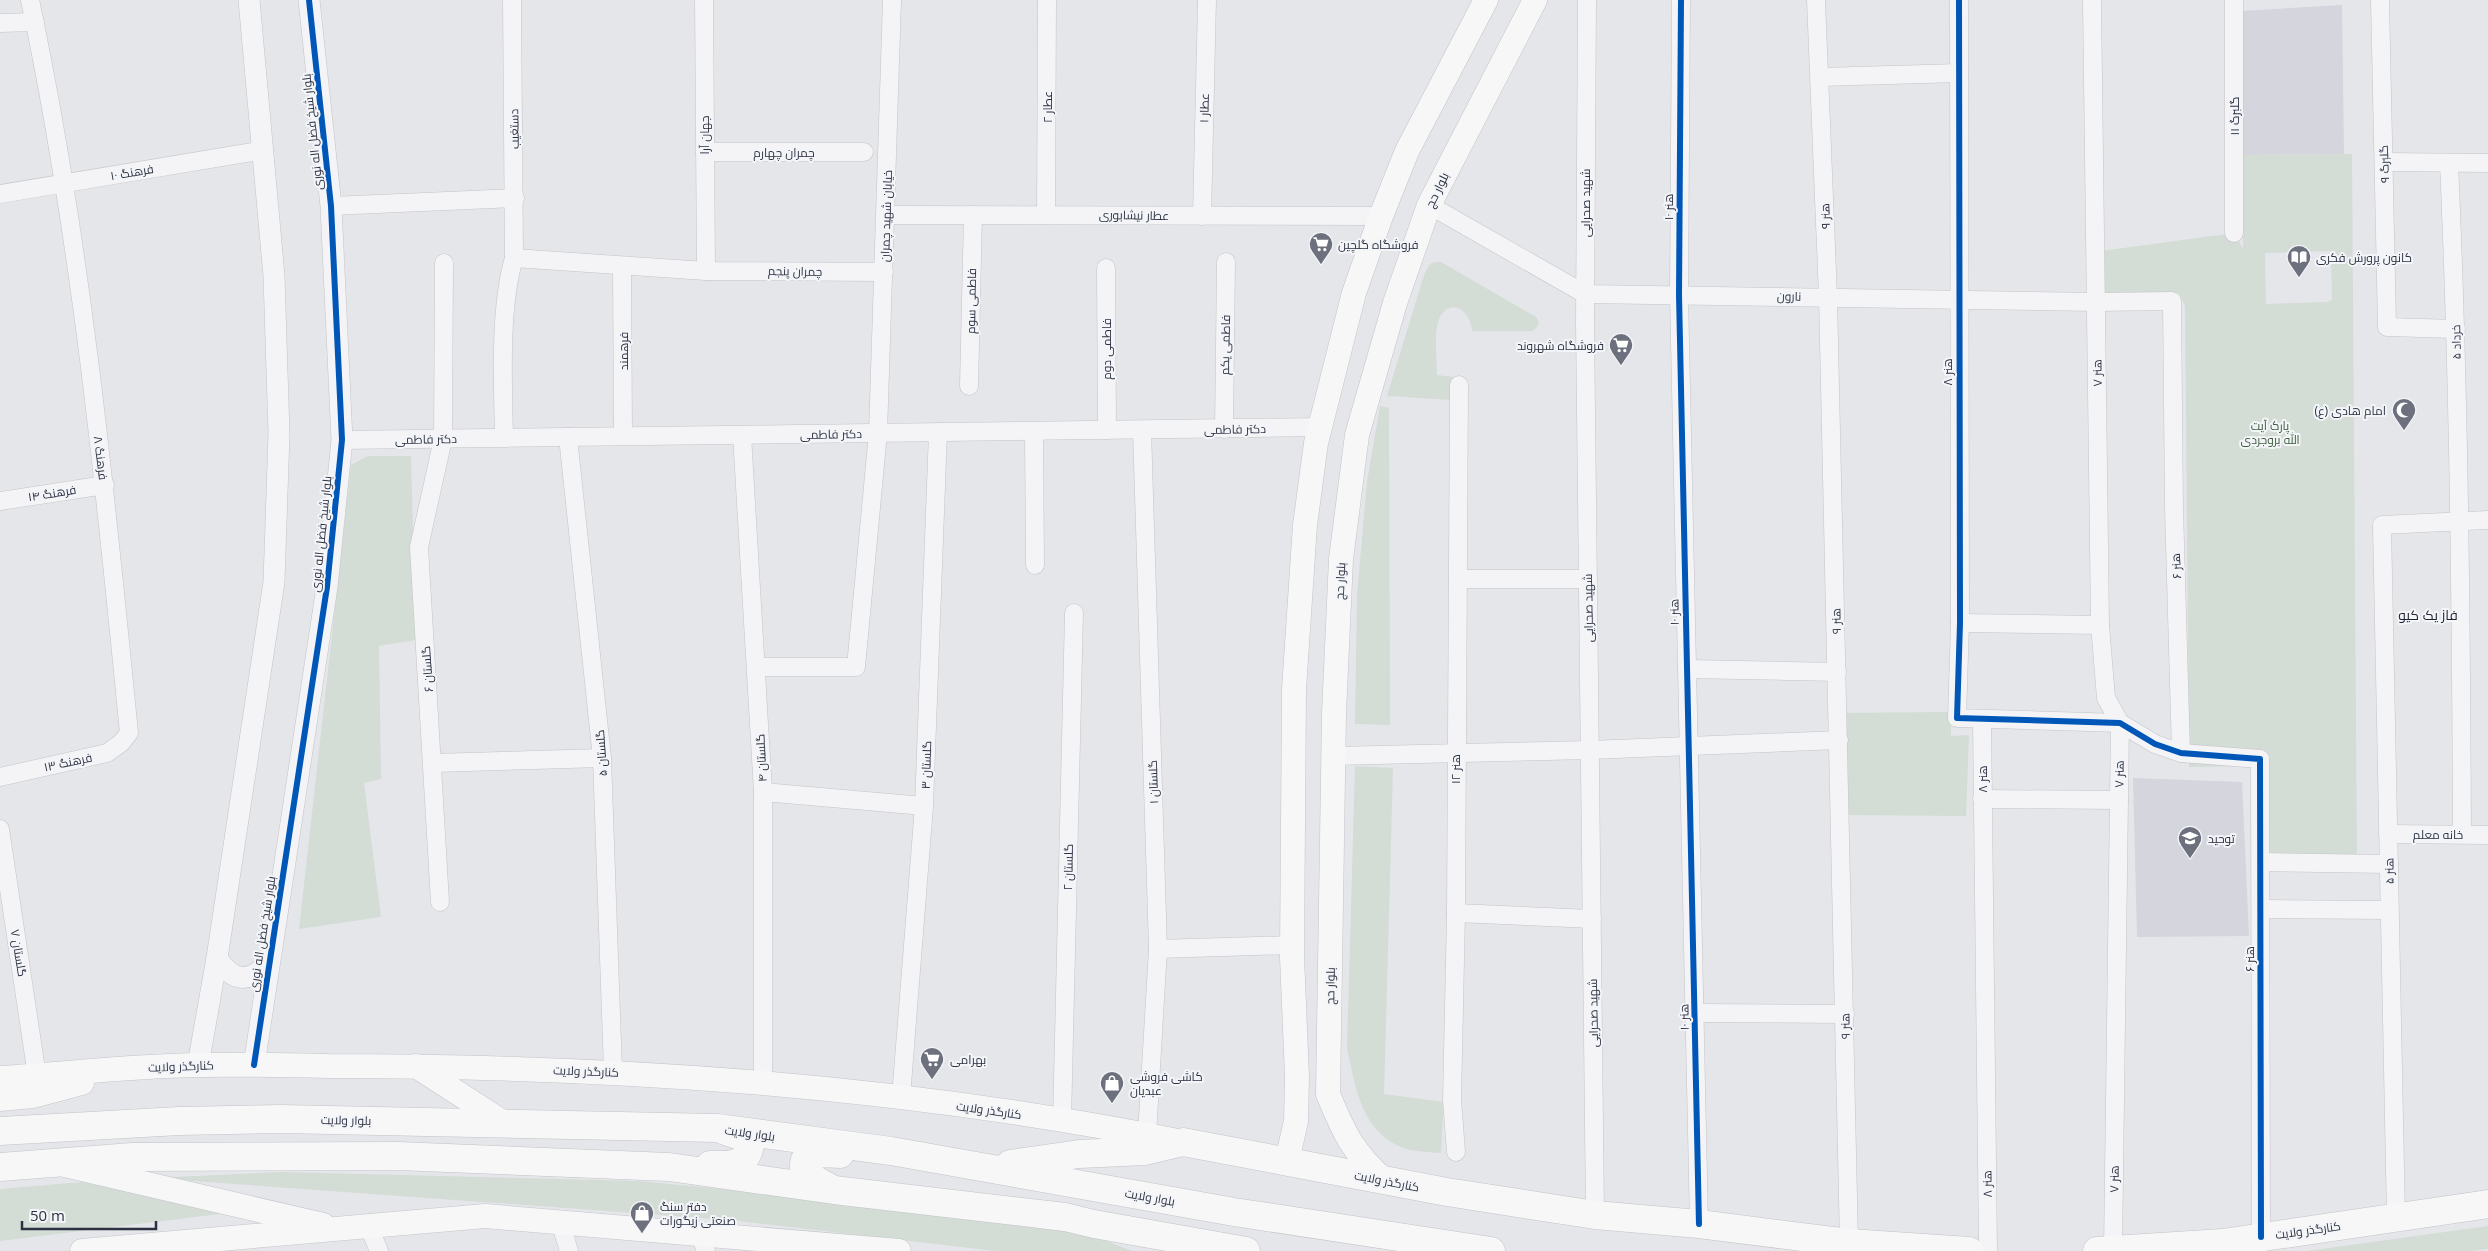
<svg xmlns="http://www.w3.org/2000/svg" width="2488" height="1251" viewBox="0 0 2488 1251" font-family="'Open Sans',Cairo,sans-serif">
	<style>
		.built { fill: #d4d5dd }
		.green { fill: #d4dcd6; fill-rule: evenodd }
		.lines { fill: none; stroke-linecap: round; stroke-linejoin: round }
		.minor-casing { stroke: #c3c4c8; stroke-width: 19 }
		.tertiary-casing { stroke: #c3c4c8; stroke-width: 22 }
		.secondary-casing { stroke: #c3c4c8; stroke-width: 25 }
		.primary-casing { stroke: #c2c3c7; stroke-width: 29 }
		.minor { stroke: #f4f4f6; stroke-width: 18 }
		.tertiary { stroke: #f4f4f6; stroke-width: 21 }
		.secondary { stroke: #f7f7f8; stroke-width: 24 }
		.primary { stroke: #f7f7f8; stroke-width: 28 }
		.cycleway-casing { stroke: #f3f5f8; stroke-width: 9 }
		.cycleway { stroke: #0057b8; stroke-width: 6 }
		.labels { text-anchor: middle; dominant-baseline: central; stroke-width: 4; stroke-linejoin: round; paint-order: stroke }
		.street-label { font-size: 12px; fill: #2c3142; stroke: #f3f5f8 }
		.poi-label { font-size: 12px; fill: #2c3142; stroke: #f3f5f8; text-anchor: start }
		.park-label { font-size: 12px; fill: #3b5d3b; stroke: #f3f5f8 }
		.neighbourhood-label { font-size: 14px; fill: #1e2233; stroke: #f3f5f8 }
	</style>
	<rect width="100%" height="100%" fill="#e5e6ea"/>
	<!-- built -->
	<g class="built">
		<polygon points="2342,5 2344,154 2243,155 2240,11"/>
		<polygon points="2133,778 2242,782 2249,936 2137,937"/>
	</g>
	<!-- green -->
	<g class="green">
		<path d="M2352,154l5,706 -92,1 -1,-95 -75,1 -4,-461 -6,-13h-78v-42l133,-18 9,16v-94zM2331,251l1,49 -5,2 -61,2 -1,-51z"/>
		<path d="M1434,262h7l95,55 3,5 -2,5 -5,4h-60c-1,-18 -19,-35 -32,-14 -7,12 -3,45 -3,58l17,2 -2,23 -65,-4 37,-121 5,-10z"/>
		<polygon points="1380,406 1389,408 1390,725 1355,724 1357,595 1367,482"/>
		<polygon points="368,456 411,456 416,640 379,646 381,779 364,783 381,917 299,929 351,465"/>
		<polygon points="1951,712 1951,736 1969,735 1966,816 1847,815 1833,713"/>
		<path d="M1355,766l38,2 -9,326 60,8 -3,51c-11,-1 -24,-1 -35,-4 -45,-16 -50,-60 -59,-101z"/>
		<polygon points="282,1172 638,1181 889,1205 1083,1232 1132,1251 995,1251 730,1220 152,1178"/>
		<polygon points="82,1182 244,1211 0,1241 0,1189"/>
		<polygon points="2488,1226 2488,1249 2472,1251 2307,1251"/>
	</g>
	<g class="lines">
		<!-- minor casing -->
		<g class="minor-casing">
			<g id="minor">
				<polyline points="704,0 706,271"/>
				<polyline points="1587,0 1585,322 1595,1215"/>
				<polyline points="1681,0 1679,295 1699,1224"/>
				<polyline points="1816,0 1828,297 1849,1243"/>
				<polyline points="1959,0 1960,623 1957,718 2120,723 2155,744 2181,753 2260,759 2261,1237"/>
				<polyline points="2380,0 2387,327 2456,329"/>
				<polyline points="2092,2 2100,625 2106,698 2120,723 2113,1250"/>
				<polyline points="0,23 35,22"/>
				<polyline points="1821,77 1959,73"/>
				<polyline points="705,152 864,152"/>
				<polyline points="2384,162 2488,163"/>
				<path d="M2449,163c10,224 12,447 13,671"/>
				<polyline points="0,194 264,150"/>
				<polyline points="1429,205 1585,294 2097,302 2172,301 2174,509 2181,753"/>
				<polyline points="331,206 515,198"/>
				<polyline points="887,215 1381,216"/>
				<polyline points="1046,215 1047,0"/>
				<polyline points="1202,216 1207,0"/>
				<polyline points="2234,233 2234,0"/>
				<polyline points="514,258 706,271 884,272"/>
				<polyline points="622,266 623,436"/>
				<polyline points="1106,268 1107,430"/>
				<polyline points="969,386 973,215"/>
				<polyline points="1224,429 1226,262"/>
				<polyline points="1142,430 1158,949 1147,1135"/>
				<polyline points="1034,431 1035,565"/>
				<polyline points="742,435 763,792 763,1081"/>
				<polyline points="568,437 602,758 613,1071"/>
				<path d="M504,438c-1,-54 -5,-129 10,-180l-2,-258"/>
				<polyline points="342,440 1319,427"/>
				<polyline points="0,501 105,485"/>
				<polyline points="1458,579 1588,579"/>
				<polyline points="1960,623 2100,625"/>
				<polyline points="756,667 856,667 878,433 892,0"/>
				<polyline points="1687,669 1837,672"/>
				<polyline points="1982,719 1988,1251"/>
				<polyline points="1333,756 1590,750 1839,740"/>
				<polyline points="433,763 602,758"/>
				<path d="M0,777l107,-24 14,-10 8,-10c-24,-246 -48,-492 -99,-733"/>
				<polyline points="763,792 924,806"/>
				<polyline points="1982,799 2119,800"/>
				<polyline points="0,829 37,1076"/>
				<polyline points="2388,834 2488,835"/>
				<polyline points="2261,862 2389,864"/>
				<polyline points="440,902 419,547 443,439 444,263"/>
				<polyline points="2261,909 2389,910"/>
				<polyline points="1456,913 1592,919"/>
				<polyline points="1158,949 1292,945"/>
				<polyline points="1695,1013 1845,1014"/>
				<polyline points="901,1097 924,806 938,432"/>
				<polyline points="1062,1121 1074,613"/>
				<polyline points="1456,1152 1452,1100 1456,913 1459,385"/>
				<polyline points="2396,1218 2382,525 2488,520"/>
				<polyline points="560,1222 569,1251"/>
				<polyline points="369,1227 379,1251"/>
				<polyline points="700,1234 706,1251"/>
			</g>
		</g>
		<!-- tertiary casing -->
		<g class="tertiary-casing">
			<g id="tertiary">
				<path d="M217,958c16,24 31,26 52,5"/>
				<polyline points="198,1065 217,958 274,582 279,434 274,276 249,0"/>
				<polyline points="254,1065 327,587 342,440 331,206 309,0"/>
			</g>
		</g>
		<!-- secondary casing -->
		<g class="secondary-casing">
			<g id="secondary">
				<polyline points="416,1066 504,1123"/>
				<path d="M0,1078c65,-4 131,-12 197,-13 43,-1 87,0 131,1 287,0 573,19 855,76"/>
				<polyline points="0,1099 33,1096 82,1083"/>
				<polyline points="1287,1161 1296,1121 1297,1077 1292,956 1294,689 1305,525 1316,443 1354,293 1381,216 1407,151 1486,0"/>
				<polyline points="65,1165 323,1225"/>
				<path d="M1385,1181c-32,-28 -41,-48 -57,-87l6,-381 7,-154 16,-124 38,-132 34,-98 106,-205"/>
				<polyline points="82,1251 485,1216 899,1251"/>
			</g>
		</g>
		<!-- primary casing -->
		<g class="primary-casing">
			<g id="primary">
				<polyline points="0,1131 179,1121 281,1119 717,1128 891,1151 1234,1212 1491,1251"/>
				<polyline points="1010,1164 1079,1154 1145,1151 1183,1142 1447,1192 1595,1215 1699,1224 1849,1243 1969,1251"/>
				<path d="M710,1165c19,0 38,2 40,-22l-6,-6 -19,-6"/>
				<polyline points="0,1167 132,1157 398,1156 669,1167 834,1190 1065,1217 1094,1224 1246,1251"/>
				<path d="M830,1188l-25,-14c-6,-27 17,-20 35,-20"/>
				<polyline points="2097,1251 2223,1243 2488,1204"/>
			</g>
		</g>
		<!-- minor -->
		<use href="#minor" class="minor"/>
		<!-- tertiary -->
		<use href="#tertiary" class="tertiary"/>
		<!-- secondary -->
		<use href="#secondary" class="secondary"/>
		<!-- primary -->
		<use href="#primary" class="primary"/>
		<!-- cycleway casing -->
		<g class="cycleway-casing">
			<g id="cycleway">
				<polyline points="1681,0 1679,295 1699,1224"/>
				<polyline points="1959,0 1960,623 1957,718 2120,723 2155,744 2181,753 2260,759 2261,1237"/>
				<polyline points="254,1065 327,587 342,440 331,206 309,0"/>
			</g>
		</g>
		<!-- cycleway -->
		<use href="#cycleway" class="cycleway"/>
	</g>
	<!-- icons -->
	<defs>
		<g id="supermarket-pin" transform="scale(1.25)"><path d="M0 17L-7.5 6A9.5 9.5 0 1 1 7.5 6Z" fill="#6d707d" stroke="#f3f5f8"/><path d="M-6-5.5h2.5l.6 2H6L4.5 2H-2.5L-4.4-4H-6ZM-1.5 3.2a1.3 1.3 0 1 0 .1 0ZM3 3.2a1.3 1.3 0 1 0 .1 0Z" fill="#fff"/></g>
		<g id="library-pin" transform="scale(1.25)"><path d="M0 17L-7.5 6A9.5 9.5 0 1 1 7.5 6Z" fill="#6d707d" stroke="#f3f5f8"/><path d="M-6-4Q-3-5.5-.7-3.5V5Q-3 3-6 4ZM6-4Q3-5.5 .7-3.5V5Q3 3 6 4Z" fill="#fff"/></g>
		<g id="mosque-pin" transform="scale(1.25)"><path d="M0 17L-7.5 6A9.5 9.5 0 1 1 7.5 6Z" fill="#6d707d" stroke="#f3f5f8"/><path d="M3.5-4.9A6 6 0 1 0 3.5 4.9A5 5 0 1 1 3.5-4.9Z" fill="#fff"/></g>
		<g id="school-pin" transform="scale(1.25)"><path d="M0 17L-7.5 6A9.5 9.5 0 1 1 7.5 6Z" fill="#6d707d" stroke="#f3f5f8"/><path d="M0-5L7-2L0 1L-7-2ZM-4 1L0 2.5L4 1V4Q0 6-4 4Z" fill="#fff"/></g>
		<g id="shop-pin" transform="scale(1.25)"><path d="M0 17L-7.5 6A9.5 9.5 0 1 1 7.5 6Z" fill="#6d707d" stroke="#f3f5f8"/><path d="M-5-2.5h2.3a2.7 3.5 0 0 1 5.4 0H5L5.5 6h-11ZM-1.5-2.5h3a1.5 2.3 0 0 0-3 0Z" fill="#fff"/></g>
	</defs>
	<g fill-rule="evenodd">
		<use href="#supermarket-pin" x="1321" y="244"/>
		<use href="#library-pin" x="2299" y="257"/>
		<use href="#supermarket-pin" x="1621" y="345"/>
		<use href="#mosque-pin" x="2404" y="410"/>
		<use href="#school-pin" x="2190" y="838"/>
		<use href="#supermarket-pin" x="932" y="1059"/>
		<use href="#shop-pin" x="1112" y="1083"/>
		<use href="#shop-pin" x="642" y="1213"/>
	</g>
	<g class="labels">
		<!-- street labels -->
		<g class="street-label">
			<text transform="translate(1047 107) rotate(-90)">عطار ۲</text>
			<text transform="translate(1204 108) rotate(-89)">عطار ۱</text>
			<text transform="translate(2234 116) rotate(-90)">گلبرگ ۱۱</text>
			<text transform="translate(514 129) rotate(-91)">دستغیب</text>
			<text transform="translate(312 132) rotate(-96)">بلوار شیخ فضل اله نوری</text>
			<text transform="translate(704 135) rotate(-90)">جهان آرا</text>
			<text x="784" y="152">چمران چهارم</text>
			<text transform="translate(2384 164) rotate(-92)">گلبرگ ۹</text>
			<text transform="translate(132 172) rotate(-10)">فرهنگ ۱۰</text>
			<text transform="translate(1437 190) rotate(-64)">بلوار حج</text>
			<text transform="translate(1585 203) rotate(-90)">شهید صحرایی</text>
			<text transform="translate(1668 207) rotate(-90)">هنر ۱۰</text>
			<text transform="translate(1134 215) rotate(1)">عطار نیشابوری</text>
			<text transform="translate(886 216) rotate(-88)">خیابان شهید چمران</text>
			<text transform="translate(1825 216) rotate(-92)">هنر ۹</text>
			<text transform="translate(795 271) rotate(1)">چمران پنجم</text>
			<text transform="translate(1789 296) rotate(1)">نارون</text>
			<text transform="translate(971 301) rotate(-89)">فاطمی سوم</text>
			<text transform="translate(2456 342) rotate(-91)">خرداد ۵</text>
			<text transform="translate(1225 345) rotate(-89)">فاطمی یکم</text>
			<text transform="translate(1106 349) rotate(-90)">فاطمی دوم</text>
			<text transform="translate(623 351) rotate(-90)">فرهمند</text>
			<text transform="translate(1947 372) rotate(-90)">هنر ۸</text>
			<text transform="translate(2097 373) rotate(-91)">هنر ۷</text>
			<text transform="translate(1235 429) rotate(-1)">دکتر فاطمی</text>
			<text transform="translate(831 434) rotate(-1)">دکتر فاطمی</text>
			<text transform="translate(426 439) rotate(-1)">دکتر فاطمی</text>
			<text transform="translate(101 458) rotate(83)">فرهنگ ۸</text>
			<text transform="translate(52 493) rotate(-9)">فرهنگ ۱۴</text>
			<text transform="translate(321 534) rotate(-84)">بلوار شیخ فضل اله نوری</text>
			<text transform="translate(2176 566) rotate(-93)">هنر ۶</text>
			<text transform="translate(1340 581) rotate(-87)">بلوار حج</text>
			<text transform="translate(1588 608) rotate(-91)">شهید صحرایی</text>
			<text transform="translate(1674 612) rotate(-91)">هنر ۱۰</text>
			<text transform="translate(1836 621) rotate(-91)">هنر ۹</text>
			<text transform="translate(427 669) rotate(-94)">گلستان ۶</text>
			<text transform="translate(601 753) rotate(-94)">گلستان ۵</text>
			<text transform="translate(761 758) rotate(-93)">گلستان ۴</text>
			<text transform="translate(68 762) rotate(-12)">فرهنگ ۱۳</text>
			<text transform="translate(926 765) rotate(-88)">گلستان ۳</text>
			<text transform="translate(1455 769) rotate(-90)">هنر ۱۲</text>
			<text transform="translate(2119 774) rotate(-89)">هنر ۷</text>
			<text transform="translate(1982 779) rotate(-90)">هنر ۸</text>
			<text transform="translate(1153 782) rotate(-92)">گلستان ۱</text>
			<text x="2438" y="834">خانه معلم</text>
			<text transform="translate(1068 867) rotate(-89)">گلستان ۲</text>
			<text transform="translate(2389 871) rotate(-91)">هنر ۵</text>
			<text transform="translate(262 934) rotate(-81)">بلوار شیخ فضل اله نوری</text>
			<text transform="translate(19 953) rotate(81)">گلستان ۷</text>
			<text transform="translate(2249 959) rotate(-90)">هنر ۶</text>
			<text transform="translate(1330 986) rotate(-89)">بلوار حج</text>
			<text transform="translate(1593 1013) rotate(-91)">شهید صحرایی</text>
			<text transform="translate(1684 1017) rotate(-91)">هنر ۱۰</text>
			<text transform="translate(1845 1026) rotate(-91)">هنر ۹</text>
			<text transform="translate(181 1066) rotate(-2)">کنارگذر ولایت</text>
			<text transform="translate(586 1071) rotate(2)">کنارگذر ولایت</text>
			<text transform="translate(989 1110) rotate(8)">کنارگذر ولایت</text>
			<text transform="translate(346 1120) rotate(1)">بلوار ولایت</text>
			<text transform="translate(750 1133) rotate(8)">بلوار ولایت</text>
			<text transform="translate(2114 1179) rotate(-89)">هنر ۷</text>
			<text transform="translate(1387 1181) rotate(11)">کنارگذر ولایت</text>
			<text transform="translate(1987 1184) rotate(-91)">هنر ۸</text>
			<text transform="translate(1150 1197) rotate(10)">بلوار ولایت</text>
			<text transform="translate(2308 1230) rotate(-8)">کنارگذر ولایت</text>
		</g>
		<!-- poi labels -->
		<g class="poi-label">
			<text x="1338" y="244">فروشگاه گلچین</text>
			<text x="2316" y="257">کانون پرورش فکری</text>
			<text x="1604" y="345" text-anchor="end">فروشگاه شهروند</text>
			<text x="2386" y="410" text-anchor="end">امام هادی (ع)</text>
			<text x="2208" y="838">توحید</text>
			<text x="950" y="1059">بهرامی</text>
			<text x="1130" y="1076">کاشی فروشی<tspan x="1130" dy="14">عبدیان</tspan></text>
			<text x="660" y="1206">دفتر سنگ<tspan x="660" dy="14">صنعتی زیگورات</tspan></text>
		</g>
		<!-- park labels -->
		<g class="park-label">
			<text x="2270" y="425">پارک آیت<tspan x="2270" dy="14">الله بروجردی</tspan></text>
		</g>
		<!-- neighbourhood labels -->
		<g class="neighbourhood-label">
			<text x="2428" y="614">فاز یک کیو</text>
		</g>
	</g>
	<!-- scale -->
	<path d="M22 1221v8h134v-8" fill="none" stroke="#2c3142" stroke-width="2.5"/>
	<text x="30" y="1221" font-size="15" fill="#2c3142" stroke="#f3f5f8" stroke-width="4" paint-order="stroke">50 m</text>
</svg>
